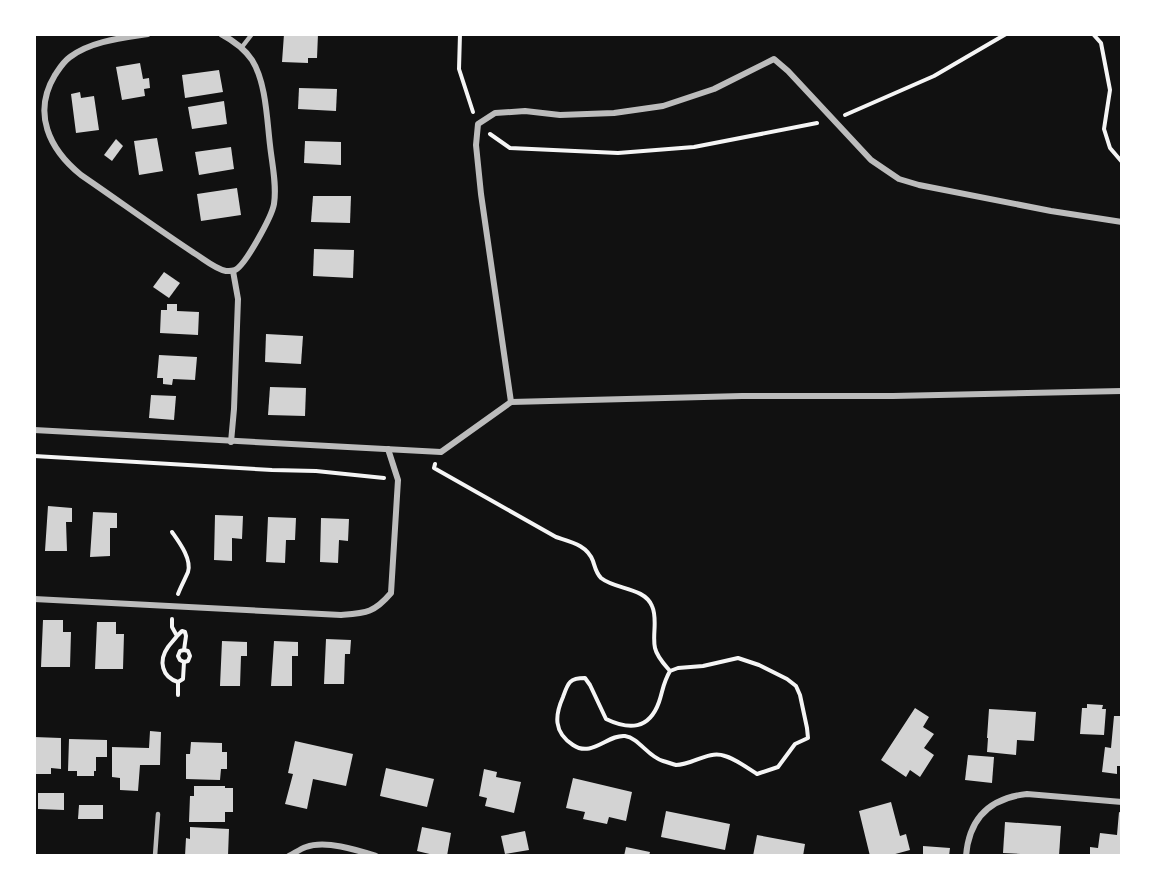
<svg xmlns="http://www.w3.org/2000/svg" width="1156" height="890" viewBox="0 0 1156 890" font-family="'Noto Sans',sans-serif">
	<style>
		.building { fill: #d3d3d3 }
		.lines { fill: none; stroke-linecap: round; stroke-linejoin: round }
		.path { stroke: #f5f5f5; stroke-width: 4 }
		.service { stroke: #bcbcbc; stroke-width: 4.5 }
		.minor { stroke: #bcbcbc; stroke-width: 6 }
	</style>
	<rect width="100%" height="100%" fill="#111"/>
	<!-- building -->
	<g class="building">
		<polygon points="284,34 318,34 317,58 308,58 308,63 282,62"/>
		<polygon points="140,63 143,79 149,78 150,88 144,89 145,96 122,100 116,67"/>
		<polygon points="219,70 223,92 185,98 182,75"/>
		<polygon points="299,88 337,89 336,111 298,109"/>
		<polygon points="80,92 81,98 94,96 99,130 76,133 71,94"/>
		<polygon points="224,101 227,124 192,129 188,107"/>
		<polygon points="157,138 163,171 139,175 134,141"/>
		<polygon points="116,139 123,146 112,161 104,155"/>
		<polygon points="305,141 341,142 341,165 304,163"/>
		<polygon points="231,147 234,169 199,175 195,152"/>
		<polygon points="237,188 241,215 201,221 197,194"/>
		<polygon points="313,196 351,196 350,223 311,222"/>
		<polygon points="314,249 354,250 353,278 313,276"/>
		<polygon points="164,272 180,283 169,298 153,287"/>
		<polygon points="167,304 177,304 177,311 199,312 198,335 160,333 161,310 167,310"/>
		<polygon points="266,334 303,336 301,364 265,362"/>
		<polygon points="159,355 197,357 195,380 173,379 172,385 163,384 163,378 157,378"/>
		<polygon points="270,387 306,388 305,416 268,415"/>
		<polygon points="151,395 176,396 174,420 149,418"/>
		<polygon points="48,506 72,508 72,522 66,522 67,551 45,551"/>
		<polygon points="93,512 117,513 117,528 110,528 110,556 90,557"/>
		<polygon points="215,515 243,516 242,539 232,538 232,561 214,560"/>
		<polygon points="268,517 296,518 295,540 286,540 285,563 266,562"/>
		<polygon points="321,518 349,519 348,541 339,540 338,563 320,562"/>
		<polygon points="43,620 63,620 63,632 71,632 70,667 41,667"/>
		<polygon points="97,622 116,622 116,634 124,634 123,669 95,669"/>
		<polygon points="326,639 351,640 350,654 345,654 344,684 324,684"/>
		<polygon points="222,641 247,642 247,656 241,656 240,686 220,686"/>
		<polygon points="274,641 298,642 298,656 292,656 292,686 271,686"/>
		<polygon points="1087,704 1103,705 1102,709 1106,709 1104,735 1080,734 1082,708 1087,708"/>
		<polygon points="915,708 929,717 923,727 934,734 924,748 934,755 920,777 910,770 906,777 881,760"/>
		<polygon points="989,709 1036,712 1034,741 1017,740 1016,755 987,752 988,738 987,738"/>
		<polygon points="1114,716 1122,716 1122,766 1117,766 1117,774 1102,772 1105,747 1111,748"/>
		<polygon points="150,731 161,732 160,765 140,765 138,791 120,790 120,778 112,777 112,747 149,748"/>
		<polygon points="34,737 61,738 61,769 51,768 51,774 34,774"/>
		<polygon points="69,739 107,740 107,757 96,757 96,771 94,771 94,776 77,776 77,771 68,771"/>
		<polygon points="295,741 353,754 346,786 313,779 307,809 285,804 293,774 288,773"/>
		<polygon points="191,742 222,743 222,752 227,752 227,769 221,769 220,780 186,779 186,754 190,754"/>
		<polygon points="968,755 994,757 992,783 965,780"/>
		<polygon points="386,768 434,779 427,807 380,796"/>
		<polygon points="484,769 497,772 496,777 521,782 514,813 485,806 487,798 479,796"/>
		<polygon points="573,778 632,792 626,821 609,817 607,824 583,819 585,812 566,808"/>
		<polygon points="194,786 225,786 225,788 233,788 233,812 225,812 225,822 189,822 190,796 194,796"/>
		<polygon points="38,793 64,793 64,810 38,809"/>
		<polygon points="891,802 900,836 906,834 910,850 888,856 870,856 859,811"/>
		<polygon points="79,805 103,805 103,819 78,819"/>
		<polygon points="666,811 730,824 725,850 661,837"/>
		<polygon points="1119,812 1122,813 1122,856 1090,856 1090,847 1098,848 1100,833 1117,835"/>
		<polygon points="1005,822 1061,826 1059,856 1003,853"/>
		<polygon points="190,827 229,829 228,856 185,856 186,838 190,839"/>
		<polygon points="422,827 451,833 447,856 438,856 417,851"/>
		<polygon points="525,831 529,850 505,854 501,836"/>
		<polygon points="757,835 805,844 803,856 753,856"/>
		<polygon points="923,846 950,848 949,856 923,856"/>
		<polygon points="626,847 650,852 649,856 624,856"/>
	</g>
	<g class="lines">
		<!-- path -->
		<g class="path">
			<polyline points="460,34 459,69 473,112"/>
			<polyline points="1093,34 1101,43 1110,90 1104,129 1110,148 1122,162"/>
			<polyline points="845,115 934,76 1006,34"/>
			<polyline points="490,134 510,148 618,153 694,147 817,123"/>
			<polyline points="34,456 272,470 316,471 384,478"/>
			<path d="M435,464l-1,4 122,69c15,5 31,8 37,24 2,6 3,12 8,17 15,12 43,9 51,28 6,13 0,29 3,42 2,9 9,16 15,23l8,-3 25,-2 35,-8 21,7 28,14 9,7 4,9 7,33 1,10 -13,6 -17,23 -21,7c-10,-6 -21,-15 -32,-18 -17,-6 -32,9 -49,9 -4,-1 -9,-3 -13,-4 -15,-4 -24,-23 -38,-25 -17,-2 -33,22 -52,9 -20,-13 -18,-30 -10,-48 5,-14 6,-19 22,-19l5,7 16,34c23,11 43,11 53,-17 4,-12 4,-19 11,-31"/>
			<path d="M172,532c7,10 20,27 16,40 -3,7 -7,14 -10,22"/>
			<path d="M172,619v8l5,9c-3,4 -6,7 -9,11 -10,14 -6,30 10,35l5,-3 1,-17 -4,-2 -2,-4 2,-5 4,-1 2,-14 -1,-4 -3,-1 -5,5"/>
			<polyline points="184,662 188,661 190,656 188,651 184,650"/>
			<polyline points="178,695 178,682"/>
		</g>
		<!-- service -->
		<g class="service">
			<polyline points="242,47 252,34"/>
			<polyline points="155,856 158,814"/>
		</g>
		<!-- minor -->
		<g class="minor">
			<path d="M148,34c-26,4 -57,7 -78,23 -7,5 -11,12 -15,18 -23,38 -6,74 26,100 38,26 75,53 113,78 10,6 21,16 32,18 2,0 7,0 9,-1 10,-4 37,-54 39,-66 3,-19 -2,-40 -4,-59 -3,-25 -4,-63 -18,-85 -8,-12 -18,-19 -31,-26"/>
			<polyline points="511,402 481,194 476,145 478,124 495,113 525,111 560,115 614,113 663,106 714,89 774,59 788,71 871,160 899,179 919,185 1051,211 1122,222"/>
			<polyline points="34,430 441,452 511,402 742,396 893,396 1122,391"/>
			<polyline points="231,442 234,409 238,299 233,271"/>
			<path d="M34,599l307,16c25,-2 33,-2 50,-22l7,-113 -10,-31"/>
			<path d="M289,856c6,-3 11,-7 17,-9 20,-7 51,3 70,9"/>
			<path d="M966,856c3,-38 24,-58 61,-62l95,8"/>
		</g>
	</g>
	<!-- border -->
	<rect width="1156" height="890" fill="none" stroke="#ffffff" stroke-width="72"/>
</svg>
